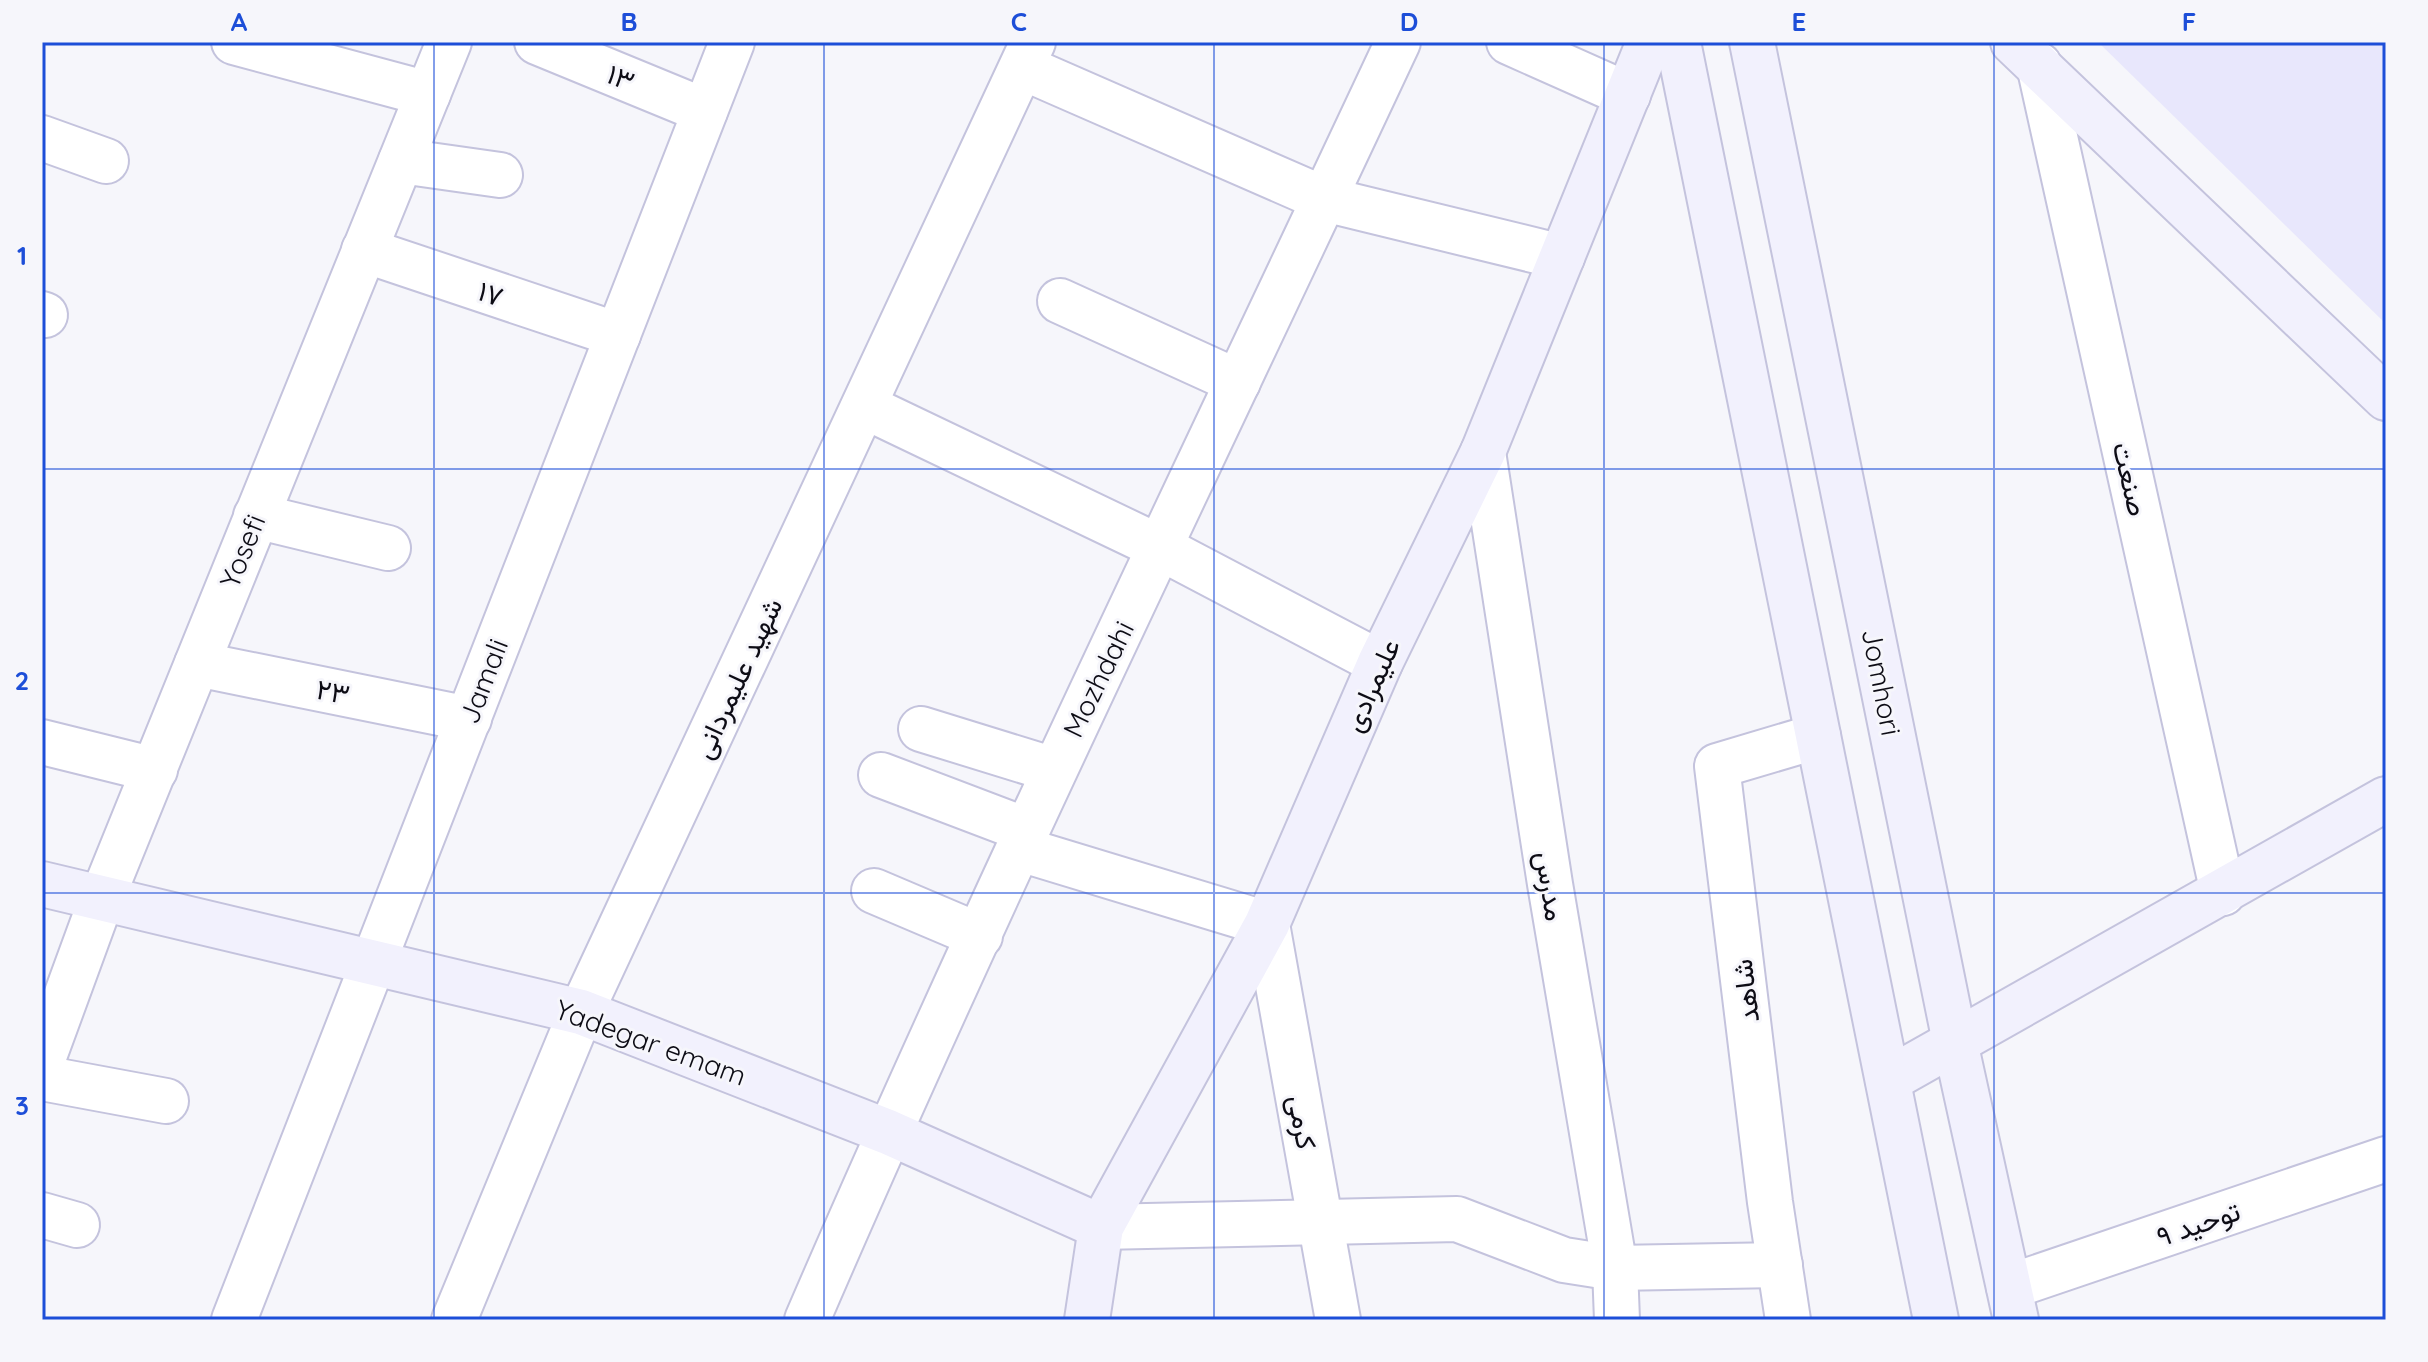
<svg xmlns="http://www.w3.org/2000/svg" width="2428" height="1362" viewBox="0 0 2428 1362" font-family="Quicksand,Vazirmatn,sans-serif">
	<style>
		.built { fill: #e8e7fc }
		.lines { fill: none; stroke-linecap: round; stroke-linejoin: round }
		.street-casing { stroke: #c4c3dd; stroke-width: 48 }
		.secondary-casing { stroke: #c4c3dd; stroke-width: 48 }
		.street { stroke: #fff; stroke-width: 44 }
		.secondary { stroke: #f2f1fd; stroke-width: 44 }
		.grid { fill: none; stroke: #1d4ed8; stroke-width: 2; stroke-opacity: 0.55 }
		.labels { text-anchor: middle; dominant-baseline: central; stroke-width: 6; stroke-linejoin: round; paint-order: stroke }
		.street-label { font-size: 28px; fill: #0d0c15; stroke: #f6f6fb }
		.neatline { fill: none; stroke: #1d4ed8; stroke-width: 3 }
		.grid-label { font-size: 26px; text-anchor: middle; font-weight: bold; fill: #1d4ed8 }
	</style>
	<rect width="100%" height="100%" fill="#f6f6fb"/>
	<!-- built -->
	<polygon class="built" points="2098,42 2386,42 2386,324"/>
	<g class="lines">
		<!-- street casing -->
		<g class="street-casing">
			<g id="street">
				<polyline points="234,42 428,94"/>
				<polyline points="537,42 705,111"/>
				<polyline points="1509,42 1628,95"/>
				<polyline points="2039,65 2223,893"/>
				<polyline points="1022,67 1324,199 1562,257"/>
				<polyline points="42,138 106,161"/>
				<polyline points="401,161 500,175"/>
				<polyline points="364,250 618,335"/>
				<polyline points="1060,301 1238,382"/>
				<polyline points="42,314 45,315"/>
				<polyline points="864,406 1161,548 1380,663"/>
				<polyline points="1483,452 1550,884 1615,1268 1617,1320"/>
				<polyline points="256,516 388,548"/>
				<polyline points="197,664 469,719"/>
				<polyline points="921,729 1054,770"/>
				<polyline points="42,742 155,770"/>
				<polyline points="881,775 1026,830"/>
				<polyline points="1020,849 1267,924 1338,1320"/>
				<polyline points="874,891 980,936"/>
				<polyline points="42,1062 102,898 449,42"/>
				<polyline points="42,1078 166,1101"/>
				<polyline points="42,1215 77,1225"/>
				<polyline points="1101,1227 1457,1219 1564,1260 1615,1268 1780,1265"/>
				<polyline points="2009,1287 2386,1159"/>
				<polyline points="234,1320 732,42"/>
				<polyline points="454,1320 581,1012 1033,42"/>
				<path d="M807,1320c186,-431 392,-853 591,-1278"/>
				<polyline points="1788,1320 1770,1202 1717,766 1818,736"/>
			</g>
		</g>
		<!-- secondary casing -->
		<g class="secondary-casing">
			<g id="secondary">
				<polyline points="1678,42 1936,1320"/>
				<polyline points="1752,42 1955,1042 2016,1320"/>
				<polyline points="2013,42 2386,398"/>
				<polyline points="42,884 581,1012 888,1132 1101,1227"/>
				<polyline points="1888,1080 2386,799"/>
				<polyline points="1087,1320 1101,1227 1267,924 1380,663 1483,452 1649,42"/>
			</g>
		</g>
		<!-- street -->
		<use href="#street" class="street"/>
		<!-- secondary -->
		<use href="#secondary" class="secondary"/>
	</g>
	<!-- grid -->
	<path class="grid" d="M434,42v1278M824,42v1278M1214,42v1278M1604,42v1278M1994,42v1278M42,469h2344M42,893h2344"/>
	<g class="labels">
		<!-- street labels -->
		<g class="street-label">
			<text transform="translate(621 77) rotate(22)">۱۳</text>
			<text transform="translate(491 293) rotate(18)">۱۷</text>
			<text transform="translate(2131 479) rotate(77)">صنعت</text>
			<text transform="translate(242 551) rotate(-68)">Yosefi</text>
			<text transform="translate(737 678) rotate(-65)">شهید علیمردانی</text>
			<text transform="translate(1098 679) rotate(-64)">Mozhdahi</text>
			<text transform="translate(483 681) rotate(-69)">Jamali</text>
			<text transform="translate(1882 682) rotate(79)">Jomhori</text>
			<text transform="translate(1371 685) rotate(-66)">علیمرادی</text>
			<text transform="translate(333 691) rotate(11)">۲۳</text>
			<text transform="translate(1551 886) rotate(81)">مدرس</text>
			<text transform="translate(1745 991) rotate(-97)">شاهد</text>
			<text transform="translate(651 1042) rotate(20)">Yadegar emam</text>
			<text transform="translate(1303 1122) rotate(80)">کرمی</text>
			<text transform="translate(2198 1223) rotate(-19)">توحید ۹</text>
		</g>
	</g>
	<!-- border -->
	<rect width="2428" height="1362" fill="none" stroke="#f6f6fb" stroke-width="88"/>
	<rect x="44" y="44" width="2340" height="1274" class="neatline"/>
	<g class="grid-label">
		<text x="239" y="31">A</text>
		<text x="629" y="31">B</text>
		<text x="1019" y="31">C</text>
		<text x="1409" y="31">D</text>
		<text x="1799" y="31">E</text>
		<text x="2189" y="31">F</text>
		<text x="22" y="265">1</text>
		<text x="22" y="690">2</text>
		<text x="22" y="1115">3</text>
	</g>
</svg>
